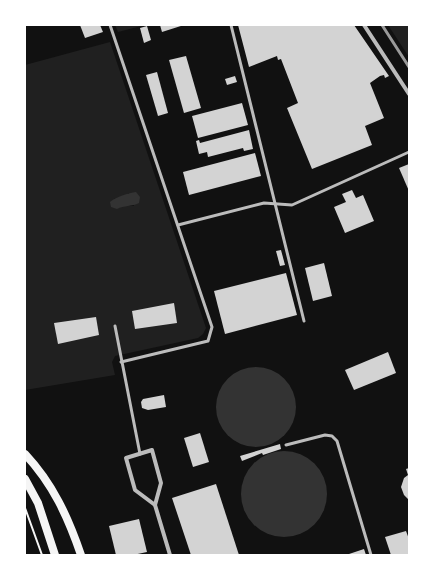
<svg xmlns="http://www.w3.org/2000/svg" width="434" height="580" viewBox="0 0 434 580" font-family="Manrope,sans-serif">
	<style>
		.green { fill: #202020; fill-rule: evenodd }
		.water { fill: #333 }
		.building { fill: #d3d3d3 }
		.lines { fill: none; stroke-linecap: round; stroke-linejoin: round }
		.path { stroke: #f5f5f5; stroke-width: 2 }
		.service { stroke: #bcbcbc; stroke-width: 3 }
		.minor { stroke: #bcbcbc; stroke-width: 4 }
		.secondary { stroke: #f5f5f5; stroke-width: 8 }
		.rail { stroke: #9a9a9a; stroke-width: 3 }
	</style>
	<rect width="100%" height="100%" fill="#111"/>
	<!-- green -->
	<g class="green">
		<polygon points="115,25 145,25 118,32"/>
		<polygon points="388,25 409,25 409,57"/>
		<path d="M110,42l96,286 -3,6 -5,4 -83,18 -3,6 3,13 -90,15v-325zM129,193l5,13h-12l-8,-7 11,-3z"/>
	</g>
	<!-- water -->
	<g class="water">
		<path d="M136,192l4,5 -1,6c-7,4 -15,2 -22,6l-6,-2 -1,-5c5,-5 19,-9 26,-10z"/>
		<circle cx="256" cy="407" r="40"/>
		<circle cx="284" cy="494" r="43"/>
	</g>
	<!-- building -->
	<g class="building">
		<polygon points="80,25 100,25 103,32 85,38"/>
		<polygon points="160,25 184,25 162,32"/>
		<polygon points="238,25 354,25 389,76 385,78 384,75 380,76 370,83 384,118 365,126 372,145 312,169 287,108 298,103 281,59 278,60 277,56 249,67"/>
		<polygon points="147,26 151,40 144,43 140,28"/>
		<polygon points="186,56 201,108 184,113 169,60"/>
		<polygon points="157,72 168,113 158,116 146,75"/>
		<polygon points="235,76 237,82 227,85 225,79"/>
		<polygon points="242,103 248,125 198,138 192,116"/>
		<polygon points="249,130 253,149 244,151 243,148 208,157 207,152 199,154 196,141 199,140 200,143"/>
		<polygon points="255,153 261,176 189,195 183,172"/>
		<polygon points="409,164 409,191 399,168"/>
		<polygon points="352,190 356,198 363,195 374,221 345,233 334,207 346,202 342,194"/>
		<polygon points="281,250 285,265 280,266 276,251"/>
		<polygon points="324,263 332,296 313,301 305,268"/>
		<polygon points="286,273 297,315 225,334 214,291"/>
		<polygon points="174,303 177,323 135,329 132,311"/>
		<polygon points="96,317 99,335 58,344 54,323"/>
		<polygon points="388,352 396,373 354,390 345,370"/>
		<polygon points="164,395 166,407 148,410 142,408 141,402 143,399"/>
		<polygon points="200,433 209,462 193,467 184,438"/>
		<polygon points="280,444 281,449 263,455 262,453 242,461 240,456"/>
		<polygon points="409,468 409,500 404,495 401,487 404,478 408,475 406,469"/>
		<polygon points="216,484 239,555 191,555 172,498"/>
		<polygon points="139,519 147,552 133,555 116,555 109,526"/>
		<polygon points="406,531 409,539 409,555 391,555 385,537"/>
		<polygon points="364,549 366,555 346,555"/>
	</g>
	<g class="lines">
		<!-- path -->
		<polyline class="path" points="25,508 42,555"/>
		<!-- service -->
		<g class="service">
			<polyline points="110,25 212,327 208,341 121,362"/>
			<polyline points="231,25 304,321"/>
			<polyline points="178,225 264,203 292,205 409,152"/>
			<polyline points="115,326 140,454"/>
			<polyline points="286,445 325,435 332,436 337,441 371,555"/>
		</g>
		<!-- minor -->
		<g class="minor">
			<polyline points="364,25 409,94"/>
			<polygon points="152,450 161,483 155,505 135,490 126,458"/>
			<polyline points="155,505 170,555"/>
		</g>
		<!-- secondary -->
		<g class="secondary">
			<path d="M25,454c28,30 43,63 56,101"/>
			<polyline points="25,479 38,503 55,555"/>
		</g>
		<!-- rail -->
		<polyline class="rail" points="382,25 409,67"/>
	</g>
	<!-- border -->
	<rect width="434" height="580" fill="none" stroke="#ffffff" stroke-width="52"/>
</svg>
